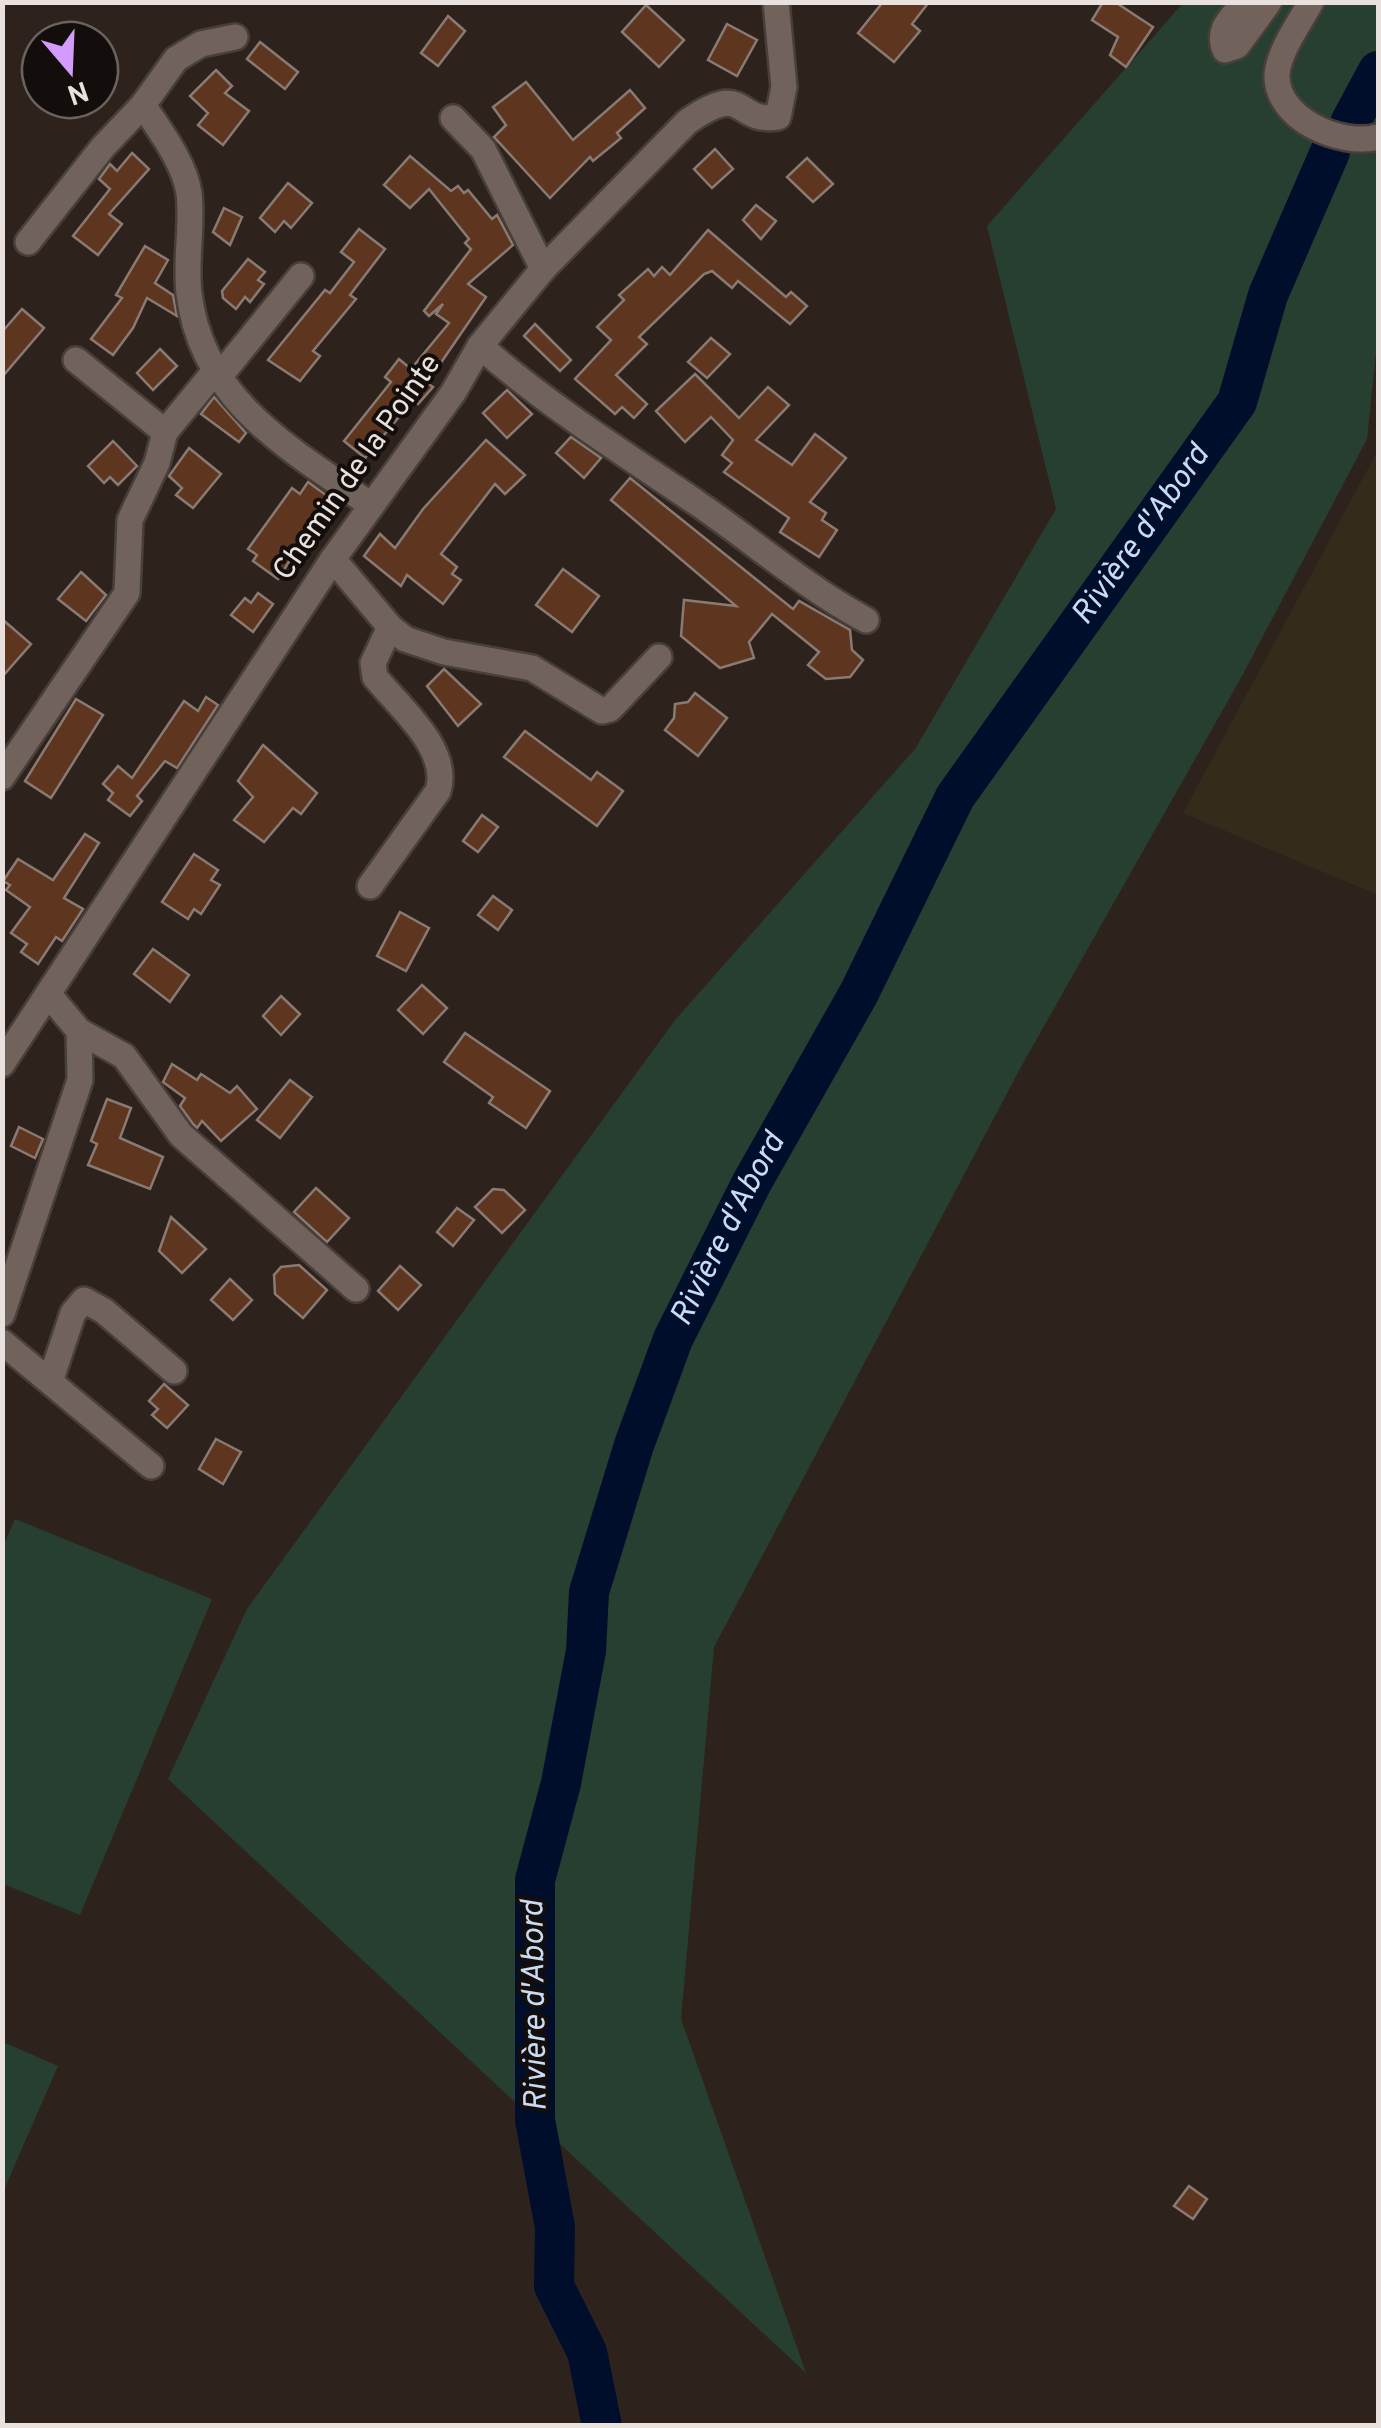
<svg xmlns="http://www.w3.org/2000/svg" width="1381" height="2428" viewBox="0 0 1381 2428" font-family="Overpass,sans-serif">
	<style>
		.industrial { fill: #342c1b }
		.green { fill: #273f30 }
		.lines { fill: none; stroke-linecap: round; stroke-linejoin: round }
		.river { stroke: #000e2c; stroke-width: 40 }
		.building { fill: #5e361f; stroke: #897a73; stroke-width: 2.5 }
		.minor-casing { stroke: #493f3a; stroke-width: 30 }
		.minor { stroke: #71635c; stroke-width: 25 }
		.labels { text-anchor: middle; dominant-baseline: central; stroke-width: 8; stroke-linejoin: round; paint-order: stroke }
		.street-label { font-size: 30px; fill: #e9e1dd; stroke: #130d0b }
		.water-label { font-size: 32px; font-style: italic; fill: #c9dbf4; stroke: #130d0b }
	</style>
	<rect width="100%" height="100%" fill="#2e231c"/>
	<!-- industrial -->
	<polygon class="industrial" points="1378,450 1378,895 1183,813"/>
	<!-- green -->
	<g class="green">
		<polygon points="1183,3 1378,3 1378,334 1367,439 1242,676 1022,1065 714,1647 681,2019 806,2373 168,1779 247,1609 675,1020 915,749 1056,509 987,226"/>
		<polygon points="15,1519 212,1599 80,1915 3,1884 2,1549"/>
		<polygon points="3,2042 58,2066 3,2192"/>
	</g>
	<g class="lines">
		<!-- river -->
		<g class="river">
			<polyline points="1350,123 1378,71"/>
			<path id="s1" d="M602,2426l-15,-74 -33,-66 1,-59 -20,-107v-240l26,-97 25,-132 3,-59 45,-147 39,-106 78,-155 108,-191 96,-196 282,-395 31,-107 62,-143"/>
		</g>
	</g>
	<!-- building -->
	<g class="building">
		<polygon points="883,2 929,2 912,24 920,31 894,62 858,33"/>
		<polygon points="1103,2 1115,2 1153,27 1126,67 1110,55 1118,37 1092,20"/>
		<polygon points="646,5 684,40 659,67 622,32"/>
		<polygon points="448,16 465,31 438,66 421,53"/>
		<polygon points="727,24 757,40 737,76 708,60"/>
		<polygon points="260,42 298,72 285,89 247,59"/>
		<polygon points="216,70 232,86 225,93 249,111 223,145 198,125 208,113 190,96"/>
		<polygon points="526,82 573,140 630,90 645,108 617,133 621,138 593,161 590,157 550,198 494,137 506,125 493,107"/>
		<polygon points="715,149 733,169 712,188 694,169"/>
		<polygon points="132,153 149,169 109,214 122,224 98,255 73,236 110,189 99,179 110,164 117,171"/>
		<polygon points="410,156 451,191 458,186 464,193 468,190 492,219 497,215 513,245 468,284 486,297 427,383 433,387 418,404 413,400 365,458 344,441 391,382 385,377 399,359 411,369 449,323 436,314 443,304 429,316 424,311 471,249 465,243 469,239 429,189 410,208 384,185"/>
		<polygon points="807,158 833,184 813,202 787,177"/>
		<polygon points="288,183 312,203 291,228 284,221 275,232 260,218"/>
		<polygon points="756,205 776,221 761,239 743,220"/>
		<polygon points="224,208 242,217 230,245 213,232"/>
		<polygon points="359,229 385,249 350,295 356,299 313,351 320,356 300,381 268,360 325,290 330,293 354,262 341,252"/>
		<polygon points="708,230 786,297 791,292 807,306 790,324 738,281 732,288 712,271 704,274 639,337 647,344 616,375 647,404 634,418 622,407 615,414 575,379 611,340 597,327 624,300 619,295 648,269 654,276 662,267 670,275"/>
		<polygon points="145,246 168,260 155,283 173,295 177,316 147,298 133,328 113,355 91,339 122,298 116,295"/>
		<polygon points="248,259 265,272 258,280 264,284 250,302 245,297 236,309 223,298 222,291"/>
		<polygon points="22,309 44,328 2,377 2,332"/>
		<polygon points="535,324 571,360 560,371 524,336"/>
		<polygon points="711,338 730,354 707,378 688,362"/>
		<polygon points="160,349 177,366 153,390 137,373"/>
		<polygon points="695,374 739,418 768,387 789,405 756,440 792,465 815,434 846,458 810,502 826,513 822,520 837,530 819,557 780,532 789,518 724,472 732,463 722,455 733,440 711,417 685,442 656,411"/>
		<polygon points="507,390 532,414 507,438 483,413"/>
		<polygon points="214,397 246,433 239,442 201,414"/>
		<polygon points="571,437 601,458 584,478 556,453"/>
		<polygon points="486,440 525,475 505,494 495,484 441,554 457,567 452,574 461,580 443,604 407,575 401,586 364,556 380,534 395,548 423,509"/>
		<polygon points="113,441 137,466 118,485 110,477 104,483 88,466"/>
		<polygon points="189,448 221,474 193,508 176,495 182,488 169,476"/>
		<polygon points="630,478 793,609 799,601 850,630 852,650 863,660 850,677 826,679 808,665 819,652 772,614 749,642 754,658 720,668 681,636 684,600 736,606 611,500"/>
		<polygon points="308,482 330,498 278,579 253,561 257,555 248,549 292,488 300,494"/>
		<polygon points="563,569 599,596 572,632 536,605"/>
		<polygon points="81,572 106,595 86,621 58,599"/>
		<polygon points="258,593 273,604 253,632 231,615 245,598 251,603"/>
		<polygon points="2,619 31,644 2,677"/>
		<polygon points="444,669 481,704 458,726 427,686"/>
		<polygon points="695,693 727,718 698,756 665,730 674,718 675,704 688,702"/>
		<polygon points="206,697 218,705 177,768 165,761 137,796 142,801 130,816 108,800 113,793 103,784 118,766 132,778 184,701 198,711"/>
		<polygon points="76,699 103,715 51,798 25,781"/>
		<polygon points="525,731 591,780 597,772 623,791 597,826 504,757"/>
		<polygon points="263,745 317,793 301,814 293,808 264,842 234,820 253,797 238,781"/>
		<polygon points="482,815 498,827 478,852 463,841"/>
		<polygon points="85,834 99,843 64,898 83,909 62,941 56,937 38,964 21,952 27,944 11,933 30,907 6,890 10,885 3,881 18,859 53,880"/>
		<polygon points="194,854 218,870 211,880 220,885 201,914 194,909 188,919 162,902"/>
		<polygon points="493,896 512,910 498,930 478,915"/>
		<polygon points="400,912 429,928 406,971 377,956"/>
		<polygon points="153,949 189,975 170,1002 134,974"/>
		<polygon points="422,985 447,1008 423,1034 398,1010"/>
		<polygon points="281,996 300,1014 281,1035 263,1016"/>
		<polygon points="465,1033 550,1091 526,1128 489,1103 493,1097 444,1062"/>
		<polygon points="172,1064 197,1080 201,1074 230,1093 237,1086 257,1109 221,1141 202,1121 197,1128 193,1124 180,1106 185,1098 163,1082"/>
		<polygon points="290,1080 312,1097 280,1138 257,1120"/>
		<polygon points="107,1099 131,1108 120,1138 163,1157 150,1189 88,1165 97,1144 91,1141"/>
		<polygon points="19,1127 43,1139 35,1158 11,1146"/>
		<polygon points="316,1188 349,1218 327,1242 294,1212"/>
		<polygon points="493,1189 504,1190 525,1210 502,1233 475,1207"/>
		<polygon points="457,1208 474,1220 453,1246 437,1232"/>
		<polygon points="171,1217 206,1249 182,1273 159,1251"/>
		<polygon points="299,1265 327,1290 303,1318 275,1294 274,1275 281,1267"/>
		<polygon points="400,1266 421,1285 398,1310 378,1291"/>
		<polygon points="230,1279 252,1300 233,1320 211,1300"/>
		<polygon points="164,1384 188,1405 167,1428 152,1415 158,1409 149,1401"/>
		<polygon points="216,1439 241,1452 223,1484 199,1469"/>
		<polygon points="1189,2186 1207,2199 1193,2219 1174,2206"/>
	</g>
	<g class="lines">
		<!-- minor casing -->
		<g class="minor-casing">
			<g id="minor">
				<path d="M1244,2c-12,16 -28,27 -19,48l12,-4 32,-44"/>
				<path d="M1311,2c-11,20 -32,49 -34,72 -2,45 64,73 101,63"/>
				<path d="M143,105c17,26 41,57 46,88 4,32 -4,67 0,100 12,107 102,157 182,212"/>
				<polyline points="453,118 483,149 543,269"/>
				<polyline points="28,242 103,147 143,105 176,59 201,44 235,37"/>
				<path d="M480,346c67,59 143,107 217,157 57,39 108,84 169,117"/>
				<polyline points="76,360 165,432 215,371"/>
				<polyline points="219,377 301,276"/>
				<polyline points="333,559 390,627 405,639 444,652 532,668 602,711 610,709 659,657"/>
				<polyline points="2,777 127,593 130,520 157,463 165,432"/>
				<path d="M370,886l68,-95c13,-42 -39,-84 -63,-114l-2,-14 17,-36"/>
				<polyline points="79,1031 124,1056 181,1135 356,1289"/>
				<path d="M2,1064l331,-505 120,-166 27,-47 63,-77 144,-147c61,-43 46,2 91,-5l6,-30 -8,-85"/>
				<polyline points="2,1314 80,1080 79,1031 50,996"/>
				<polyline points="2,1342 151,1466"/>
				<polyline points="51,1379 73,1313 84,1300 104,1311 174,1371"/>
			</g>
		</g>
		<!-- minor -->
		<use href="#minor" class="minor"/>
	</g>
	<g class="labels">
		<!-- street labels -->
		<g class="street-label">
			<text transform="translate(358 468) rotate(-55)">Chemin de la Pointe</text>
		</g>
		<!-- water labels -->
		<g class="water-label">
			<text stroke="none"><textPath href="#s1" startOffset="2050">Rivière d'Abord</textPath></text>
			<text stroke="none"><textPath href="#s1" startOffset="1240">Rivière d'Abord</textPath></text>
			<text transform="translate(536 2006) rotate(-91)">Rivière d'Abord</text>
		</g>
	</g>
	<!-- border -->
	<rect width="1381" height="2428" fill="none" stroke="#e9e1dd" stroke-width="10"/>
	<!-- north arrow -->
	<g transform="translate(70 70) rotate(161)"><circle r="48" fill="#130d0b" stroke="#69625f" stroke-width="2.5"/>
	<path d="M0-8L18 38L0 25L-18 38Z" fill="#d39cfc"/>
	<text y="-15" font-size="28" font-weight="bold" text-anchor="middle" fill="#e9e1dd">N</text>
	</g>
</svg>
